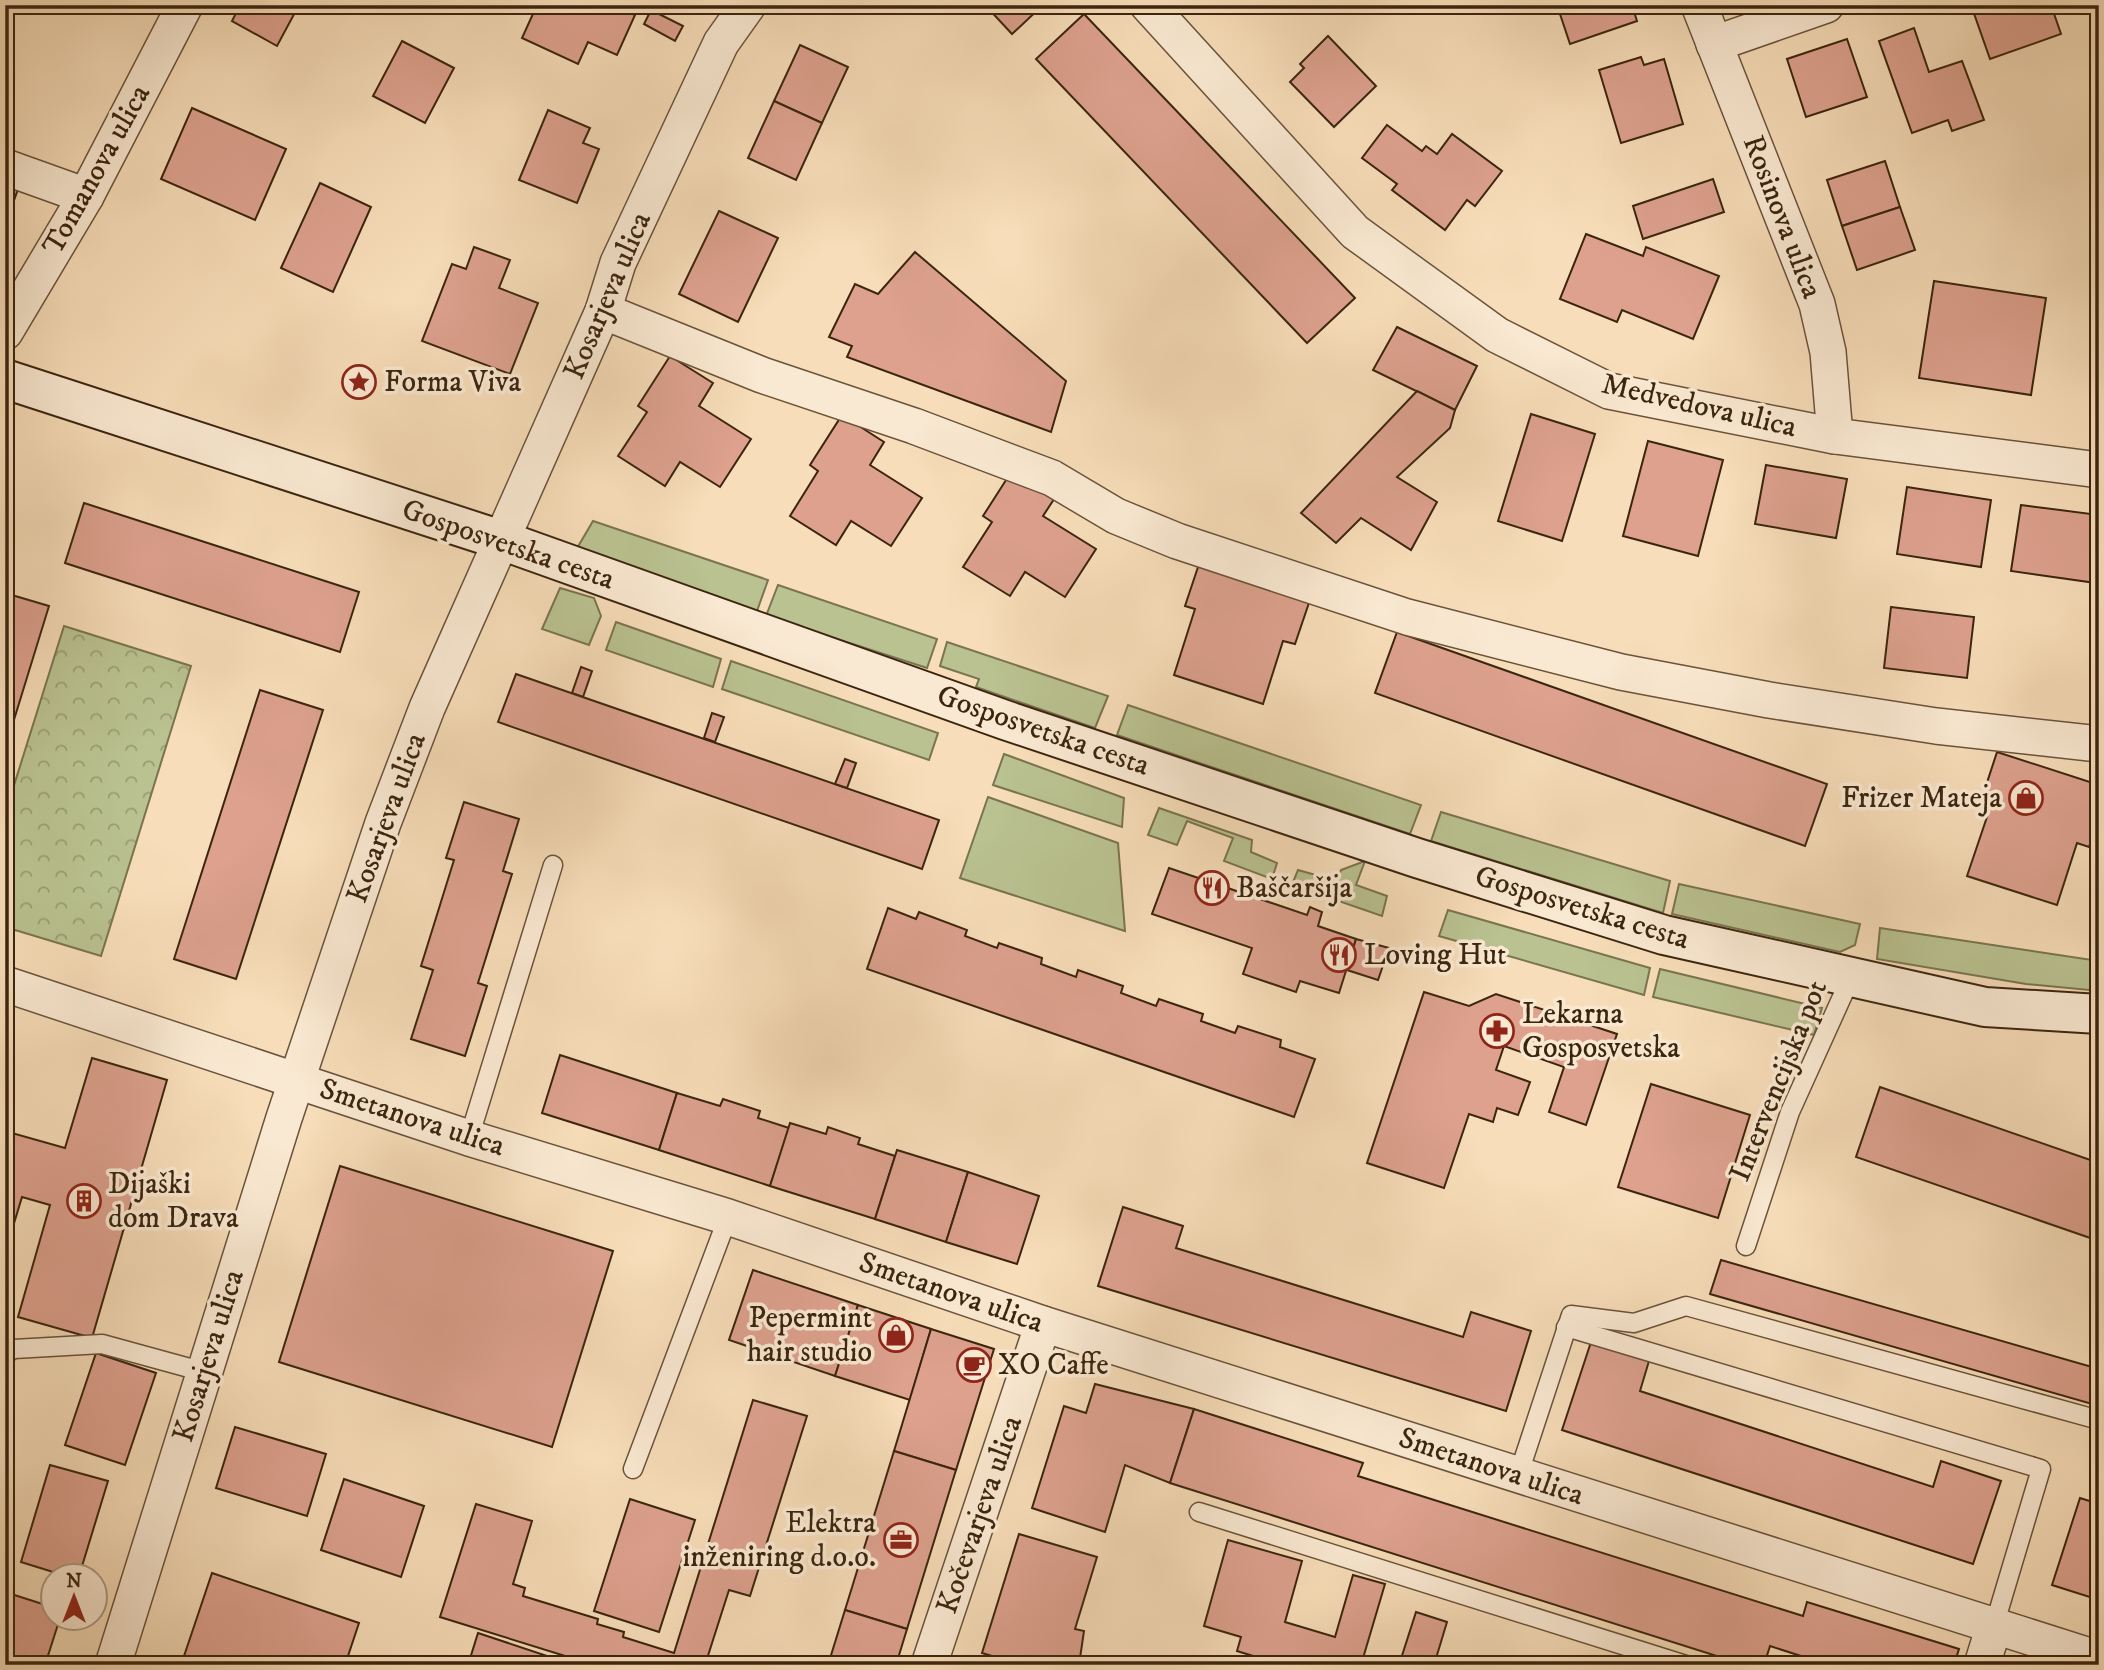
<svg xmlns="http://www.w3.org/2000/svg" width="2104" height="1670" viewBox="0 0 2104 1670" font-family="'IM FELL DW Pica',serif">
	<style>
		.green { fill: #bac291; stroke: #7a7450; stroke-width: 2 }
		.forest { fill: url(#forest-crowns); stroke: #7a7450; stroke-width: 2 }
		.building { fill: #dda18e; stroke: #3b250f; stroke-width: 2 }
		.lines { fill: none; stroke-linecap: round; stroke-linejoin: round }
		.lane-casing { stroke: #6a533a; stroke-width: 21 }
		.street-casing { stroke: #6a533a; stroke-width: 38 }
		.secondary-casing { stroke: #3b250f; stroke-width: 42 }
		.lane { stroke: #fae9d2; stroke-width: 18 }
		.street { stroke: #fae9d2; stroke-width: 35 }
		.secondary { stroke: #fae9d2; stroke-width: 38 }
		.labels { text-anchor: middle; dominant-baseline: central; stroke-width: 7; stroke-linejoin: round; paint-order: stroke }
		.street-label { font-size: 30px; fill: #3b250f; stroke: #fae9d2 }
		.poi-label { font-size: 30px; fill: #3b250f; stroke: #fae9d2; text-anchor: start }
	</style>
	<defs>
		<pattern id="forest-crowns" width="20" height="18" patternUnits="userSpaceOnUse" patternTransform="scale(1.75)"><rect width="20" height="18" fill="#bac291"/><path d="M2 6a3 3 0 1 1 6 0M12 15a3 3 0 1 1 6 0" fill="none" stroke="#989d75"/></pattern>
	</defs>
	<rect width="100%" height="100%" fill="#f7ddb9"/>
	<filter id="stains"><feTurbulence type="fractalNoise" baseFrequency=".00286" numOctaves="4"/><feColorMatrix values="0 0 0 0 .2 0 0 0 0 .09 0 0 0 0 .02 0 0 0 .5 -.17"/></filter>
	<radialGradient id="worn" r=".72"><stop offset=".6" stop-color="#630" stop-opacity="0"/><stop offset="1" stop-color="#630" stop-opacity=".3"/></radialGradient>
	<!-- green -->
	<g class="green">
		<polygon points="593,521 768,580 757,611 576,550"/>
		<polygon points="778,585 937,639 927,668 766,616"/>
		<polygon points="560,588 594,598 601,616 589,645 542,629"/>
		<polygon points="616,622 721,659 713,687 606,650"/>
		<polygon points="947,642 1108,696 1095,728 976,687 979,679 940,666"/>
		<polygon points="731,661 938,733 929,760 722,689"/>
		<polygon points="1128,705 1421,805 1410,834 1117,735"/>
		<polygon points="1004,754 1124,798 1122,827 993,785"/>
		<polygon points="988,797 1118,843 1125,931 960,878"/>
		<polygon points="1159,808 1252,840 1251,852 1277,863 1272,879 1224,861 1233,838 1187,821 1177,845 1148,835"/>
		<polygon points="1441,812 1670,881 1663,913 1431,841"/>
		<polygon points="1365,861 1356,885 1387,896 1382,916 1292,885 1298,870 1337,881 1341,870"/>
		<polygon points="1679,884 1860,924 1855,945 1840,952 1672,914"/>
		<polygon points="1448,910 1650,968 1644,995 1439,936"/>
		<polygon points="1880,928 2099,961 2099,991 2026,984 1877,959"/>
		<polygon points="1660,969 1822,1008 1814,1035 1653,997"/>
	</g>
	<!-- forest -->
	<polygon class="forest" points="64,626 191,666 101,956 5,927 5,814"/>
	<!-- building -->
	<g class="building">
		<polygon points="240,5 299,5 277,46 232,21"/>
		<polygon points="537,5 613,5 635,15 617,55 588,42 578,64 522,38"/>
		<polygon points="985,5 1043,5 1012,34"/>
		<polygon points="1557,5 1632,5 1637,21 1570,44"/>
		<polygon points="1971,5 2051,5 2061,34 1990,59"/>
		<polygon points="651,10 683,26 675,41 644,24"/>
		<polygon points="1084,14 1355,298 1307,343 1036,59"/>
		<polygon points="1914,28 1929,72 1962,61 1984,120 1952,131 1948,120 1912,133 1879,41"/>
		<polygon points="1328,36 1376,86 1334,127 1290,82 1304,68 1300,64"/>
		<polygon points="1847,39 1867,97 1806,117 1787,59"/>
		<polygon points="402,41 454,68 425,123 373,96"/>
		<polygon points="800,45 848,67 822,123 774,101"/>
		<polygon points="1641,57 1644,65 1664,59 1683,124 1621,143 1599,70"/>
		<polygon points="774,101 822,123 796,180 748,158"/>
		<polygon points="192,108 286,149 255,220 161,179"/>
		<polygon points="548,110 590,128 583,143 599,149 577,203 519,180"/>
		<polygon points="1387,125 1422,151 1426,146 1437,154 1452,134 1502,171 1475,206 1467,200 1445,230 1392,190 1397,184 1362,158"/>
		<polygon points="1885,161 1900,207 1842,226 1827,180"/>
		<polygon points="1713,179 1724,212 1643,239 1633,206"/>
		<polygon points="320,183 371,207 333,292 281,268"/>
		<polygon points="5,184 18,189 5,226"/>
		<polygon points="1900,207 1915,250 1857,270 1842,226"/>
		<polygon points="719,211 778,238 738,322 679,294"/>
		<polygon points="1586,234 1643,256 1646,247 1719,276 1693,339 1622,310 1617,322 1560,299"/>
		<polygon points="474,247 510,260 499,288 538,303 510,374 422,341 452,264 466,269"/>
		<polygon points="915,252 1066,381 1051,432 847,357 852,346 829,337 855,284 878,294"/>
		<polygon points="1934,281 2046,298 2031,395 1919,378"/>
		<polygon points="1397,327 1477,366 1455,410 1373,370"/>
		<polygon points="2099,352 2099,404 2091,402"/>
		<polygon points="670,356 713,383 699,406 751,439 720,487 680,462 665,486 618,456 647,412 638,406"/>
		<polygon points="1417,391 1455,410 1450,428 1397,477 1437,502 1411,550 1361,518 1336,543 1301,513"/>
		<polygon points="1531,414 1595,434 1562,541 1498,521"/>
		<polygon points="842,415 884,442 870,465 922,498 891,546 851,521 836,545 790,516 818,471 810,465"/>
		<polygon points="1648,441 1723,460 1698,556 1623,536"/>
		<polygon points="1766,465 1847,479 1836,538 1755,524"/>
		<polygon points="1015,466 1058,493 1043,516 1096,549 1065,597 1025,572 1010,596 963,567 992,522 983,516"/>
		<polygon points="1907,487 1991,500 1981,567 1897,554"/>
		<polygon points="84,503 359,592 340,652 65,563"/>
		<polygon points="2021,505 2099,515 2096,583 2011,571"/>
		<polygon points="1201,558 1312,594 1295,644 1283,641 1263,704 1174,675 1195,609 1185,606"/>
		<polygon points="5,593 49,606 5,749"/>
		<polygon points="1891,607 1974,617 1967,678 1884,668"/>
		<polygon points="1397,632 1827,784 1805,846 1375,693"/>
		<polygon points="581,667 592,671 583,697 572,693"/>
		<polygon points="516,674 939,820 922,869 498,722"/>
		<polygon points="260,690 323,710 236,979 174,959"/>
		<polygon points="712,713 724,717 715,742 704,738"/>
		<polygon points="1997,752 2099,785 2099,817 2089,847 2077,843 2057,905 1967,876 1989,811 1979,807"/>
		<polygon points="845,759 856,763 847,788 835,784"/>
		<polygon points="464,802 519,819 503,871 512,874 478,983 487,986 465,1056 411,1039 433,970 421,966 454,860 446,858"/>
		<polygon points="1169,868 1307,915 1310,907 1322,912 1318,926 1356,939 1339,993 1300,981 1296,992 1243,974 1252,948 1152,914"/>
		<polygon points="888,908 916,919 919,912 967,930 965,936 997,948 999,943 1042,958 1041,964 1076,977 1078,970 1123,986 1121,993 1156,1006 1159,999 1203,1014 1201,1021 1235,1033 1238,1026 1281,1040 1280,1047 1315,1059 1294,1117 867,969"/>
		<polygon points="1356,939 1389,948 1378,980 1347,970"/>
		<polygon points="1424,992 1469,1006 1496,994 1617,1034 1586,1125 1549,1112 1564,1067 1504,1046 1496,1070 1530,1082 1518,1115 1497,1108 1493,1122 1469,1114 1444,1188 1367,1163"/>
		<polygon points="560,1055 677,1093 659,1150 542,1113"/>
		<polygon points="92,1058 167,1080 92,1338 18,1317 50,1205 22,1197 5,1253 5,1131 65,1148"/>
		<polygon points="1651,1084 1750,1115 1718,1218 1618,1187"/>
		<polygon points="1880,1087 2099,1163 2099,1241 1856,1157"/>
		<polygon points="677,1093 720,1106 723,1099 760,1111 758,1118 789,1128 770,1186 659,1150"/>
		<polygon points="790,1123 826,1134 828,1127 860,1138 858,1144 895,1156 875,1219 770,1186"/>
		<polygon points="897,1150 968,1172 946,1242 875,1219"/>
		<polygon points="340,1166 613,1251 552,1447 279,1362"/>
		<polygon points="968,1172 1039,1196 1017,1264 946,1242"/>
		<polygon points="1123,1207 1183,1226 1176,1248 1463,1337 1471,1312 1531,1331 1506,1411 1098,1286"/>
		<polygon points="1721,1260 2099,1369 2099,1406 1710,1294"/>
		<polygon points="753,1270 858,1305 835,1376 729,1340"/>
		<polygon points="858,1305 931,1329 910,1400 835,1376"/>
		<polygon points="931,1329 994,1349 956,1470 894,1451"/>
		<polygon points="1591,1342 1649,1361 1640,1391 1933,1487 1941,1461 2001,1481 1973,1564 1562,1430"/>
		<polygon points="96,1353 156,1373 125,1465 65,1445"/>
		<polygon points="1095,1384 1194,1409 1170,1483 1125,1465 1105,1532 1032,1508 1064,1406 1086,1413"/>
		<polygon points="753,1400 807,1416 750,1596 729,1590 705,1665 594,1665 440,1617 476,1504 532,1521 513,1584 525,1588 523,1596 598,1619 597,1624 624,1632 623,1637 674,1653"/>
		<polygon points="1194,1409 1363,1463 1358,1476 1803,1616 1807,1602 1959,1649 1954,1665 1829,1665 1770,1646 1764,1665 1745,1665 1170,1483"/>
		<polygon points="235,1427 326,1454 307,1516 216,1488"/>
		<polygon points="894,1451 956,1470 907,1629 845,1610"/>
		<polygon points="50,1465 108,1481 79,1576 66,1576 21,1562"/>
		<polygon points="344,1479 424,1506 401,1577 321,1550"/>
		<polygon points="2080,1498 2099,1504 2099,1600 2052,1585"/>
		<polygon points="630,1499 695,1520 659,1632 594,1611"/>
		<polygon points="1019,1534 1097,1557 1075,1629 1084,1631 1079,1665 1022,1665 982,1653"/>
		<polygon points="1228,1540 1302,1561 1285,1622 1335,1637 1353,1575 1385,1584 1361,1665 1282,1665 1237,1651 1241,1637 1204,1626"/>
		<polygon points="212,1573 359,1623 345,1665 181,1665"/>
		<polygon points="5,1592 52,1607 52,1618 60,1618 45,1665 5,1665"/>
		<polygon points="845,1610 907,1629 896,1665 828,1665"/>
		<polygon points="1416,1612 1447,1622 1434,1665 1399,1665"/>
		<polygon points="478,1633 574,1665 468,1665"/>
	</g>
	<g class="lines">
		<!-- lane casing -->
		<g class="lane-casing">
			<g id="lane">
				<polyline points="469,1138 553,865"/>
				<polyline points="1746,1246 1790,1112 1851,977"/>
				<polyline points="1566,1327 2041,1469 1994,1626"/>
				<polyline points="5,1354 14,1349 102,1344 204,1372"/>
				<polyline points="633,1469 728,1217"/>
				<polyline points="1518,1476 1571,1315 1634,1323 1686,1306 2099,1420"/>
				<polyline points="1199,1512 1686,1665"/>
			</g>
		</g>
		<!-- street casing -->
		<g class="street-casing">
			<g id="street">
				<polyline points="1148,5 1355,232 1497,335 1609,391 1835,436 2099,470"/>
				<polyline points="1699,5 1817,304 1828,352 1835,436"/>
				<polyline points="1714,44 1826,5"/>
				<polyline points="5,167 86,196"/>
				<polyline points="603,311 762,375 914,426 1052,478 1116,516 1177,541 1407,617 1621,672 1769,700 1936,726 2099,744"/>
				<polyline points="5,332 86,196 185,5"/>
				<polyline points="5,984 469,1138 728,1217 1043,1324 2099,1659"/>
				<polyline points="113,1665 284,1118 383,823 427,708 603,311 618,263 721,43 748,5"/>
				<polyline points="929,1665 1043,1324"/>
				<polyline points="1982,1665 1994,1626"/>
			</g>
		</g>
		<!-- secondary casing -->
		<g class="secondary-casing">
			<polyline id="secondary" points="5,379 501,540 1005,720 1417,858 1664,935 1985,1007 2099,1014"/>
		</g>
		<!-- lane -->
		<use href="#lane" class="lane"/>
		<!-- street -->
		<use href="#street" class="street"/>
		<!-- secondary -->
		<use href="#secondary" class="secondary"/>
	</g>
	<!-- icons -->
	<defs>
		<g id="sight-ring" transform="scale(1.75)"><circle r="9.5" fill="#fae9d2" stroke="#8f2418" stroke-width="1.5"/><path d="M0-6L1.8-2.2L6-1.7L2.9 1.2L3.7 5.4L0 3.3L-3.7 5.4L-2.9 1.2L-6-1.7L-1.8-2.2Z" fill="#8f2418"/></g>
		<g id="shop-ring" transform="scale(1.75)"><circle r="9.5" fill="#fae9d2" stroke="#8f2418" stroke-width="1.5"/><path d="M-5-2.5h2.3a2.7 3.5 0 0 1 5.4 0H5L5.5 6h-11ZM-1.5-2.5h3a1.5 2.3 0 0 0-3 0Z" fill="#8f2418"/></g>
		<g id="restaurant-ring" transform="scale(1.75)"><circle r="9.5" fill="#fae9d2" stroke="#8f2418" stroke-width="1.5"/><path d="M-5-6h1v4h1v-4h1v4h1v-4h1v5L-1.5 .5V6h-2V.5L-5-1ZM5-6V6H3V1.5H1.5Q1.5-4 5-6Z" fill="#8f2418"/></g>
		<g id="pharmacy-ring" transform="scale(1.75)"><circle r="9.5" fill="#fae9d2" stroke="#8f2418" stroke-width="1.5"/><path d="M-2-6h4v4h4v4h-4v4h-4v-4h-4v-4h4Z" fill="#8f2418"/></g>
		<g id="building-ring" transform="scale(1.75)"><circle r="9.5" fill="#fae9d2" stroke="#8f2418" stroke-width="1.5"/><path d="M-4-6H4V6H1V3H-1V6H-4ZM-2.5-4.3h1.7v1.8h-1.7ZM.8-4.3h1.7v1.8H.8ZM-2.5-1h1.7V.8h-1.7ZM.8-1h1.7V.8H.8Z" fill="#8f2418"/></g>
		<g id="cafe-ring" transform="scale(1.75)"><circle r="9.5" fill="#fae9d2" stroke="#8f2418" stroke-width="1.5"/><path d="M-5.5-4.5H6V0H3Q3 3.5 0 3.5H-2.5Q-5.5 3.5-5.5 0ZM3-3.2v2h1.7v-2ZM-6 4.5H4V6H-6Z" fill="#8f2418"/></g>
		<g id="office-ring" transform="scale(1.75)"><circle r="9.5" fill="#fae9d2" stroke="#8f2418" stroke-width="1.5"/><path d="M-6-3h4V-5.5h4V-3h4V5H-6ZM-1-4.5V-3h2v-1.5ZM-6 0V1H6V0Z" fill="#8f2418"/></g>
	</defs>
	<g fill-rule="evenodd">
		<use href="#sight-ring" x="359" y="382"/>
		<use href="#shop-ring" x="2026" y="798"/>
		<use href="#restaurant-ring" x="1212" y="888"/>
		<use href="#restaurant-ring" x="1339" y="955"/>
		<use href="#pharmacy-ring" x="1497" y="1031"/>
		<use href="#building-ring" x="84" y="1201"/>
		<use href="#shop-ring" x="896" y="1335"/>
		<use href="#cafe-ring" x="974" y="1365"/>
		<use href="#office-ring" x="901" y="1540"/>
	</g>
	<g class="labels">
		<!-- street labels -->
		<g class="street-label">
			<text transform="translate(97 170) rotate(-61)">Tomanova ulica</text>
			<text transform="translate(1782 217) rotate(69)">Rosinova ulica</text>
			<text transform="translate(608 296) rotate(-67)">Kosarjeva ulica</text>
			<text transform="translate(1699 406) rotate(13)">Medvedova ulica</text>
			<text transform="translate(508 545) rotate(19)">Gosposvetska cesta</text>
			<text transform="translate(1043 731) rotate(19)">Gosposvetska cesta</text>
			<text transform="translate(387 818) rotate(-70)">Kosarjeva ulica</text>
			<text transform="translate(1582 908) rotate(17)">Gosposvetska cesta</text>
			<text transform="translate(1779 1081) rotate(-68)">Intervencijska pot</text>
			<text transform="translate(412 1118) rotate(18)">Smetanova ulica</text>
			<text transform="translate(951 1293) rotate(19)">Smetanova ulica</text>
			<text transform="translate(209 1356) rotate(-73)">Kosarjeva ulica</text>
			<text transform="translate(1491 1467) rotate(18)">Smetanova ulica</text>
			<text transform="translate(980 1515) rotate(-71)">Kočevarjeva ulica</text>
		</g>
		<!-- poi labels -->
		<g class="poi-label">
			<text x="384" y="382">Forma Viva</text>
			<text x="2002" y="798" text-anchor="end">Frizer Mateja</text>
			<text x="1236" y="888">Baščaršija</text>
			<text x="1364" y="955">Loving Hut</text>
			<text x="1522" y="1014">Lekarna<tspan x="1522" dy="34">Gosposvetska</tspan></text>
			<text x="108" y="1184">Dijaški<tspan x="108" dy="34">dom Drava</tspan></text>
			<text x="872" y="1318" text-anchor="end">Pepermint<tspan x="872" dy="34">hair studio</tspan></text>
			<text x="998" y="1365">XO Caffe</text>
			<text x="876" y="1523" text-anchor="end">Elektra<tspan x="876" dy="34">inženiring d.o.o.</tspan></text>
		</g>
	</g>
	<!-- margin -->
	<rect width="2104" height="1670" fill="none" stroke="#f7ddb9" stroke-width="28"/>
	<rect x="7" y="7" width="2090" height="1656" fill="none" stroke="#3b250f" stroke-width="3.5"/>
	<rect x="14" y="14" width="2076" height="1642" fill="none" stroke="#3b250f" stroke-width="2"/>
	<!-- north arrow -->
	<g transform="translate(74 1597)"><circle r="33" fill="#fae9d2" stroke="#ae9b84" stroke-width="2"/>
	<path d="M0-5L12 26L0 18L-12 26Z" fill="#8f2418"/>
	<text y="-10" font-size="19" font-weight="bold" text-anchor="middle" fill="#3b250f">N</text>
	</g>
	<rect width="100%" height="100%" filter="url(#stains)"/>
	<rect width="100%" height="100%" fill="url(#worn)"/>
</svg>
